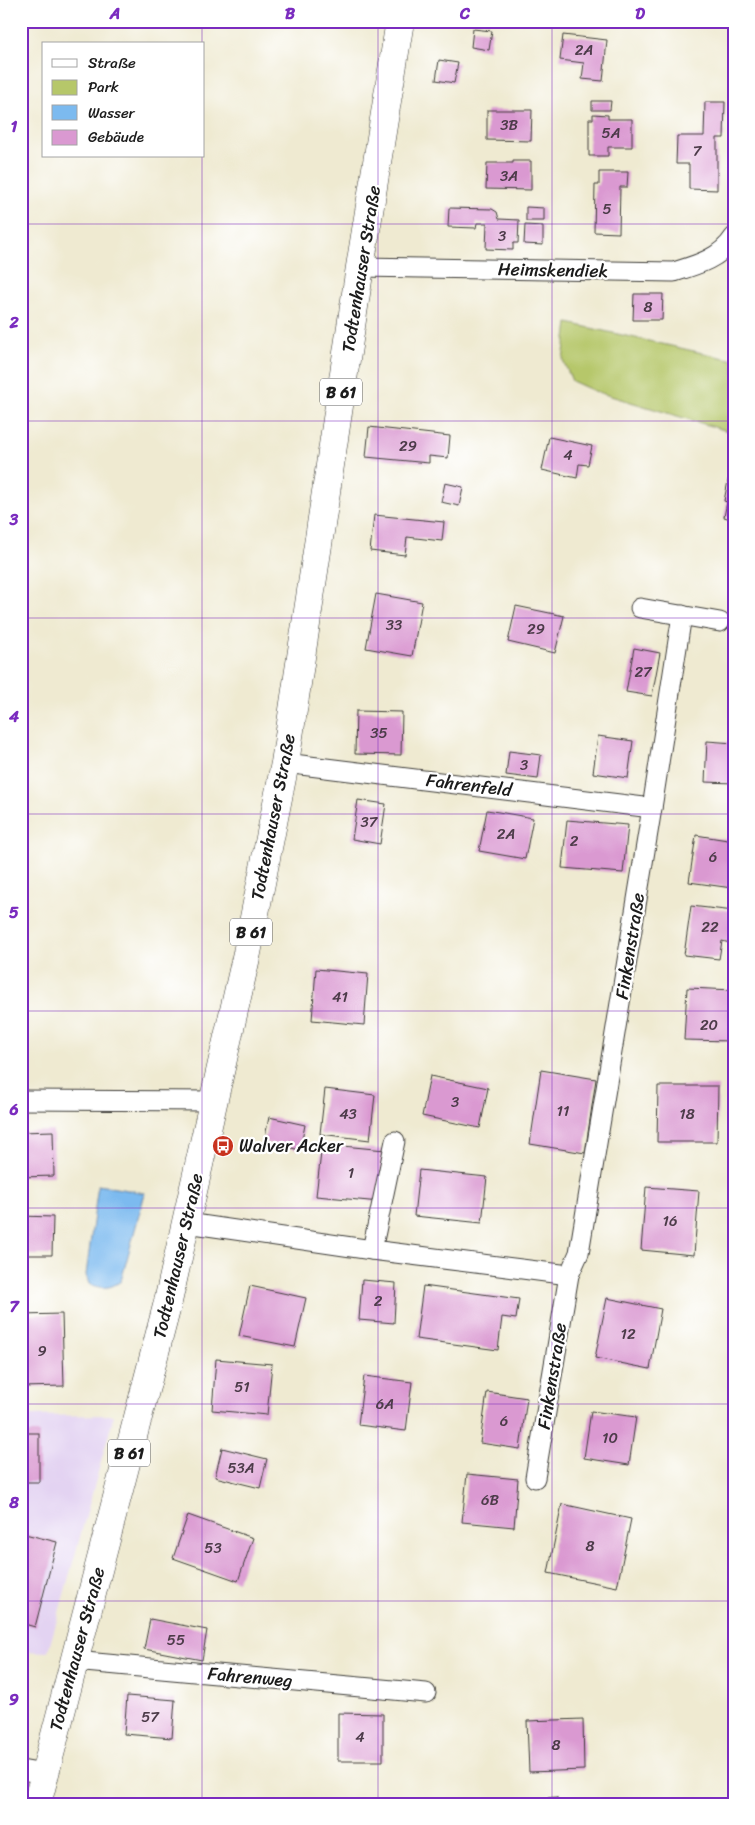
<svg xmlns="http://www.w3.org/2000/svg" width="755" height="1825" viewBox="0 0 755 1825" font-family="Sriracha,sans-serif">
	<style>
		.built { fill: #e3d3f2 }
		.green { fill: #b6c76a; stroke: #697243 }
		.water { fill: #7cbaef; stroke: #4c6b86 }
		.building { fill: #da99d1 }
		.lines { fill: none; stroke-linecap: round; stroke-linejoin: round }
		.street-casing { stroke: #3c3b37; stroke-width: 21 }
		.primary-casing { stroke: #3c3b37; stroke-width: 29 }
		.street { stroke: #fff; stroke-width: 19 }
		.primary { stroke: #fff; stroke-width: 28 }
		.grid { fill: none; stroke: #7b2cbf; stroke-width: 1; stroke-opacity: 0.55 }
		.labels { text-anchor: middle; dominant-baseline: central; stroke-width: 4.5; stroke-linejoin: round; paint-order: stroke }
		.number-label { font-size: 15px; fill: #4c3b49 }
		.shield { fill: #fff; stroke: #606060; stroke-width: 1 }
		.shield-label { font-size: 16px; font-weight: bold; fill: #1c1c1c }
		.street-label { font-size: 18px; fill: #1c1c1c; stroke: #fff }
		.poi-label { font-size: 18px; fill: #1c1c1c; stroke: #fff; text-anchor: start }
		.neatline { fill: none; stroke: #7b2cbf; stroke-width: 2 }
		.grid-label { font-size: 16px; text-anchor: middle; font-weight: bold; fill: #7b2cbf }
	</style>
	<rect width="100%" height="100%" fill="#fff"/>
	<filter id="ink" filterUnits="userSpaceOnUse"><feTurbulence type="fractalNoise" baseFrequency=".02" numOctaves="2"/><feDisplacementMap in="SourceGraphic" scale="10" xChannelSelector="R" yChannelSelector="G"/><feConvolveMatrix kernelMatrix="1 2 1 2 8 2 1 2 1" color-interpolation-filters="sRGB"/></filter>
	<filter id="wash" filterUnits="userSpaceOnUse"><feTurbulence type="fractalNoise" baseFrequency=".0096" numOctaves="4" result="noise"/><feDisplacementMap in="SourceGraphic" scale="20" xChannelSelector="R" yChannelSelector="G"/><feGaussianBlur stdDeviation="1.12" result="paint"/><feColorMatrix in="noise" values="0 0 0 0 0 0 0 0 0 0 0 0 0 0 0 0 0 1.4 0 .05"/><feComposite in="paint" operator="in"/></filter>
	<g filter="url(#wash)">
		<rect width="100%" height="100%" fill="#efead1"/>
		<!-- built -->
		<polygon class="built" points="114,1415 48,1652 21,1651 21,1416"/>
		<!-- green -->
		<polygon class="green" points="568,323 734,360 734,433 594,391 572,381 563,360"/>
		<!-- water -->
		<path class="water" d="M98,1185l47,8 -24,88c-11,8 -19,8 -32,3l-3,-9z"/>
		<g id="blocks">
			<!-- building -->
			<g class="building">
				<polygon points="473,29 492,31 489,50 471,47"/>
				<polygon points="563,35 607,40 603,81 582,79 584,63 560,60"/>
				<polygon points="439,60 458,63 454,83 436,80"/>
				<polygon points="592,101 611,101 610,110 592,110"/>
				<polygon points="705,102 725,102 724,138 717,138 717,190 689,189 689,164 676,164 677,136 704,136"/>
				<polygon points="487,110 532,110 531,141 487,140"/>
				<polygon points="593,114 608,115 608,119 632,119 632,147 608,147 608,156 589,156 589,119 593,119"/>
				<polygon points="513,161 531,161 531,190 486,189 487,163 513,163"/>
				<polygon points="599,172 628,172 627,187 620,187 619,233 594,232 595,185 599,185"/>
				<polygon points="526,207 544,208 544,221 526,221"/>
				<polygon points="449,208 492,209 497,212 499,219 519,220 518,243 513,243 513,250 486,249 487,223 477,223 476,228 448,227"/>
				<polygon points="525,225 543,226 543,245 524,244"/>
				<polygon points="634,294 663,294 662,320 633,320"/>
				<polygon points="369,427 450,436 448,458 429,456 429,463 366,457"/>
				<polygon points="549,437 592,446 588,465 579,464 577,478 542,470"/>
				<polygon points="729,476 734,477 734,520 724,517 727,502 724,501"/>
				<polygon points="445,483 463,487 459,506 441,502"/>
				<polygon points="374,515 444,522 442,541 407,537 405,555 370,551"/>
				<polygon points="376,594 422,602 412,656 366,648"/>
				<polygon points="516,606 564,616 555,653 508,642"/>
				<polygon points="634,648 660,653 652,696 626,692"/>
				<polygon points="356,711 402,712 401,755 355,754"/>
				<polygon points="598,736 633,741 628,778 593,773"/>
				<polygon points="707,741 734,743 734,783 705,782"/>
				<polygon points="509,751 541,755 538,779 506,775"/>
				<polygon points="358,800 386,804 380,844 352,839"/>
				<polygon points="487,810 533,818 525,859 479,851"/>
				<polygon points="567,820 628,825 623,873 562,868"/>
				<polygon points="696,835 734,841 734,872 732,888 689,882"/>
				<polygon points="691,906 734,911 730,943 722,941 719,959 684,955"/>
				<polygon points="316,969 368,974 364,1025 312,1020"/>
				<polygon points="687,988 734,990 732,1041 684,1040"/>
				<polygon points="541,1070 596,1079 585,1153 530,1144"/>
				<polygon points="430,1076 488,1088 480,1128 422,1116"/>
				<polygon points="658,1086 718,1086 717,1142 657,1142"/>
				<polygon points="325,1089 375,1095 370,1140 320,1134"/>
				<polygon points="269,1117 305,1125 300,1150 264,1142"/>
				<polygon points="53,1131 54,1176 21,1177 21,1132"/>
				<polygon points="322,1144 385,1150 380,1202 316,1196"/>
				<polygon points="419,1170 487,1177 482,1223 414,1216"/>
				<polygon points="646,1187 699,1191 694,1255 641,1250"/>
				<polygon points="21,1216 53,1217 52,1255 21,1255"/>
				<polygon points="362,1280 396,1283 394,1323 359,1320"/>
				<polygon points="250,1286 306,1298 295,1347 239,1336"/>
				<polygon points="423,1286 519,1299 516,1319 502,1317 498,1350 416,1339"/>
				<polygon points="607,1298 661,1309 650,1369 595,1358"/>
				<polygon points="62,1314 64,1386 21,1387 21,1315"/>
				<polygon points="216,1359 272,1364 267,1415 212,1410"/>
				<polygon points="364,1376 412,1382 406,1431 358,1425"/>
				<polygon points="487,1392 527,1398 520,1449 480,1443"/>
				<polygon points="591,1411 636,1417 629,1465 584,1458"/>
				<rect x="21" y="1433" width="18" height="49"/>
				<polygon points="222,1448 267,1459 260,1488 215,1477"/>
				<polygon points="467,1474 518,1479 514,1527 462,1522"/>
				<polygon points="562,1504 631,1519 617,1587 548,1573"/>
				<polygon points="188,1515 253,1538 238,1581 173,1558"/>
				<polygon points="21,1533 57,1542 35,1627 21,1623"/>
				<polygon points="150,1619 207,1630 202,1660 144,1649"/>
				<polygon points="127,1696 175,1700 172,1738 124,1734"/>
				<polygon points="338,1713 383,1714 383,1761 338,1761"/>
				<polygon points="583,1719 584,1770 529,1772 527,1721"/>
				<polygon points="557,1797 557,1804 514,1804 514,1800"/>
			</g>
		</g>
	</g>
	<g filter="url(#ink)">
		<use href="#blocks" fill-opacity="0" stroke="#3c3b37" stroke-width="1"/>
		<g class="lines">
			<!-- street casing -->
			<g class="street-casing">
				<g id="street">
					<path d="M360,267l314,5c23,-7 47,-14 60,-35"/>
					<polyline points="640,608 720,622"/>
					<polyline points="285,763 652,808"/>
					<polyline points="21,1100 215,1101"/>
					<polyline points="187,1223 372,1250 569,1275"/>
					<polyline points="372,1250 395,1141"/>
					<polyline points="535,1478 569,1275 579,1253 652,808 682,615"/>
					<polyline points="74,1661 426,1693"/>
					<polyline points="21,1770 44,1774"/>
				</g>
			</g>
			<!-- primary casing -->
			<g class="primary-casing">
				<polyline id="primary" points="37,1804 167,1306 247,953 285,763 360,267 400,21"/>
			</g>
			<!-- street -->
			<use href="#street" class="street"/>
			<!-- primary -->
			<use href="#primary" class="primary"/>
		</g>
	</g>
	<!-- grid -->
	<path class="grid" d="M202,21v23M378,21v1783M552,21v1783M202,156v1648M21,224h713M21,421h713M21,618h713M21,814h713M21,1011h713M21,1208h713M21,1404h713M21,1601h713"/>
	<!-- icons -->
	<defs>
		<g id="bus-disc" transform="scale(1.125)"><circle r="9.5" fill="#c8321e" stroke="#fff"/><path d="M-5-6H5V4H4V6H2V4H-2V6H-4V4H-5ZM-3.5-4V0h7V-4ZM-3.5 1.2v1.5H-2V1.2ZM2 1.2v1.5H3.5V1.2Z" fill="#fff"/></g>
	</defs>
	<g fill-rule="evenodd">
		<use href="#bus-disc" x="223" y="1146"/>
	</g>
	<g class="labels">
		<!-- number labels -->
		<g class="number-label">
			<text x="584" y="50">2A</text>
			<text x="509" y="125">3B</text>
			<text x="611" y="133">5A</text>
			<text x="697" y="151">7</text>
			<text x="509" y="176">3A</text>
			<text x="607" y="209">5</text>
			<text x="502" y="236">3</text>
			<text x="648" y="307">8</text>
			<text x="408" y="446">29</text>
			<text x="568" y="455">4</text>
			<text x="394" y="625">33</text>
			<text x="536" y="629">29</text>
			<text x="643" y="672">27</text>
			<text x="379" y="733">35</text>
			<text x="524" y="765">3</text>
			<text x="369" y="822">37</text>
			<text x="506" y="834">2A</text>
			<text x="574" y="841">2</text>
			<text x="713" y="857">6</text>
			<text x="710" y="927">22</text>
			<text x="340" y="997">41</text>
			<text x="709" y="1025">20</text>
			<text x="455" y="1102">3</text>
			<text x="563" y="1111">11</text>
			<text x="348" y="1114">43</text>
			<text x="687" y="1114">18</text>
			<text x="351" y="1173">1</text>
			<text x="670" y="1221">16</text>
			<text x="378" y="1301">2</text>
			<text x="628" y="1334">12</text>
			<text x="42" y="1351">9</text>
			<text x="242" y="1387">51</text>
			<text x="385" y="1404">6A</text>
			<text x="504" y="1421">6</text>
			<text x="610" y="1438">10</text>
			<text x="241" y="1468">53A</text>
			<text x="490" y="1500">6B</text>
			<text x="590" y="1546">8</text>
			<text x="213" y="1548">53</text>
			<text x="176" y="1640">55</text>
			<text x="150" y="1717">57</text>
			<text x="360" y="1737">4</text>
			<text x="556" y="1745">8</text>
		</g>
		<!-- shield labels -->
		<g class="shield">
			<rect x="320" y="378.5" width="42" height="27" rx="4"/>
			<rect x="230" y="918.5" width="42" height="27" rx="4"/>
			<rect x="108" y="1439.5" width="42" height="27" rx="4"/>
		</g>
		<g class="shield-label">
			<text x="341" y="392">B 61</text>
			<text x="251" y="932">B 61</text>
			<text x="129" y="1453">B 61</text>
		</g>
		<!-- street labels -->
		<g class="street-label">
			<text transform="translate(361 269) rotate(-81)">Todtenhauser Straße</text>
			<text transform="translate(553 270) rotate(1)">Heimskendiek</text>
			<text transform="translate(469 785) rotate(7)">Fahrenfeld</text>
			<text transform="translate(273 817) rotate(-79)">Todtenhauser Straße</text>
			<text transform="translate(630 946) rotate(-81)">Finkenstraße</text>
			<text transform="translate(178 1256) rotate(-77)">Todtenhauser Straße</text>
			<text transform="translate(552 1376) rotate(-81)">Finkenstraße</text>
			<text transform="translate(77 1649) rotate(-75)">Todtenhauser Straße</text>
			<text transform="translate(250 1677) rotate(5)">Fahrenweg</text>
		</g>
		<!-- poi labels -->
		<g class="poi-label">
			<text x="239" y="1146">Walver Acker</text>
		</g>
	</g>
	<!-- margin -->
	<rect width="755" height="1825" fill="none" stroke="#fff" stroke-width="55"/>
	<!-- legend -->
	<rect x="42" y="42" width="162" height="115" fill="#ffffff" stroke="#a4a4a4"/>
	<rect x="52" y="59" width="25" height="8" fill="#ffffff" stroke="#a4a4a4"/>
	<text x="88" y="68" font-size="15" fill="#1c1c1c">Straße</text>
	<rect x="52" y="80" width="25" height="15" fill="#b6c76a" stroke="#a4a4a4"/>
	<text x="88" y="92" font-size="15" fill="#1c1c1c">Park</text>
	<rect x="52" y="105" width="25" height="15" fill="#7cbaef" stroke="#a4a4a4"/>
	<text x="88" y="118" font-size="15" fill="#1c1c1c">Wasser</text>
	<rect x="52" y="130" width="25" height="15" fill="#da99d1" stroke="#a4a4a4"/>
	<text x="88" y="142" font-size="15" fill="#1c1c1c">Gebäude</text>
	<rect x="28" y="28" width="700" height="1770" class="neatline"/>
	<g class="grid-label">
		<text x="115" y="19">A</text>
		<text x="290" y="19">B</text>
		<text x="465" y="19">C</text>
		<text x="640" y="19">D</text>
		<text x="14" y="132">1</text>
		<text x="14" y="328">2</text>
		<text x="14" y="525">3</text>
		<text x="14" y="722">4</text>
		<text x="14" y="918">5</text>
		<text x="14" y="1115">6</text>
		<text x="14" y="1312">7</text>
		<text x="14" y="1508">8</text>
		<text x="14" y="1705">9</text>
	</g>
</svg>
